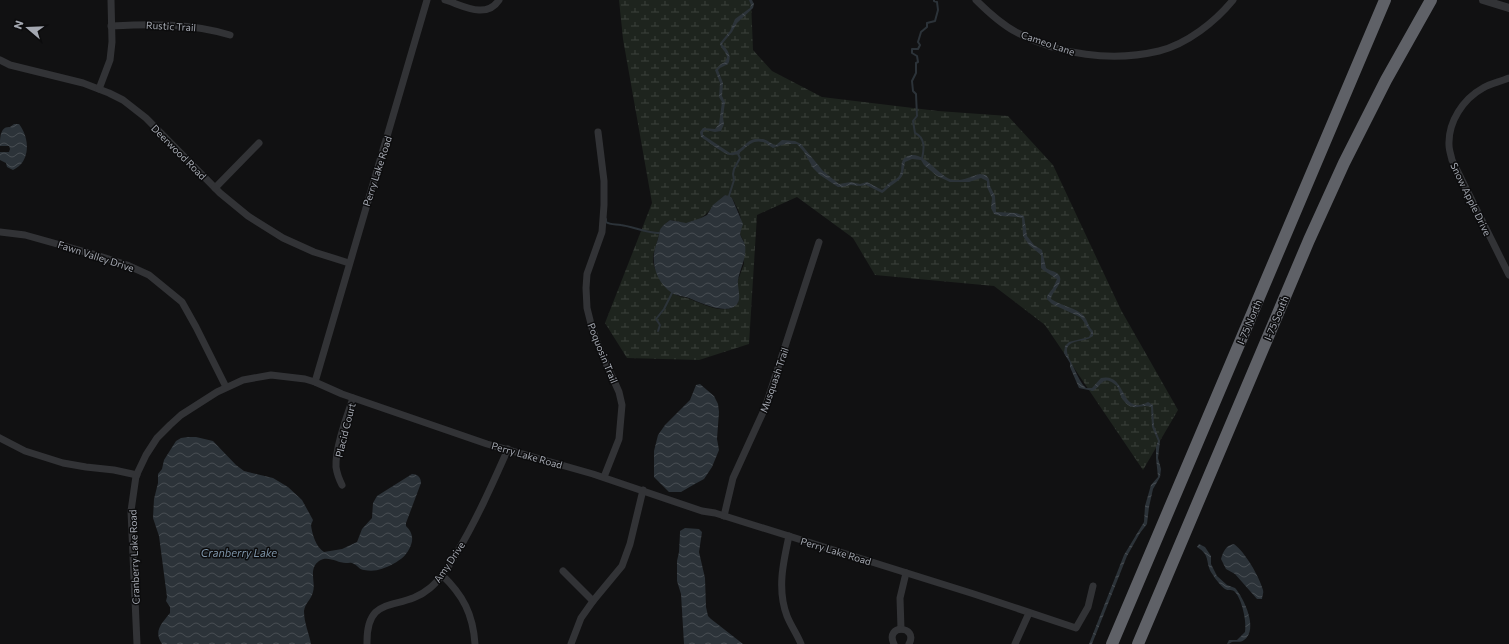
<svg xmlns="http://www.w3.org/2000/svg" width="1509" height="644" viewBox="0 0 1509 644" font-family="Commissioner,sans-serif">
	<style>
		.wetland { fill: url(#wetland-marsh); fill-rule: evenodd }
		.water { fill: url(#water-waves) }
		.lines { fill: none; stroke-linecap: round; stroke-linejoin: round }
		.stream { stroke: #2c3339; stroke-width: 2 }
		.minor { stroke: #323336; stroke-width: 7 }
		.tertiary { stroke: #323336; stroke-width: 8 }
		.motorway { stroke: #5f6167; stroke-width: 12 }
		.labels { text-anchor: middle; dominant-baseline: central; stroke-width: 3; stroke-linejoin: round; paint-order: stroke }
		.street-label { font-size: 10px; fill: #a4a8b1; stroke: #0c0c0d }
		.water-label { font-size: 11px; font-style: italic; fill: #7e95a9; stroke: #0c0c0d }
	</style>
	<defs>
		<pattern id="wetland-marsh" width="20" height="14" patternUnits="userSpaceOnUse"><rect width="20" height="14" fill="#1e241e"/><path d="M1 5h8M5 5V1M11 12h8M15 12V8" fill="none" stroke="#3c413c"/></pattern>
		<pattern id="water-waves" width="16" height="10" patternUnits="userSpaceOnUse"><rect width="16" height="10" fill="#2c3339"/><path d="M0 5q4-4 8 0t8 0" fill="none" stroke="#484e53"/></pattern>
	</defs>
	<rect width="100%" height="100%" fill="#111112"/>
	<!-- wetland -->
	<path class="wetland" d="M619,0h132l2,50 19,21 50,26 116,14 70,5 45,49 68,145 57,100 -35,60 -98,-145 -51,-39 -119,-11 -22,-37 -56,-41 -40,18 -8,129 -50,16 -72,-2 -22,-35 47,-120 -29,-164zM725,195l7,3c7,12 12,23 8,36l4,8v22l-6,16v23c-11,14 -35,1 -48,-4 -5,-2 -12,-2 -17,-6 -5,-3 -18,-22 -19,-27 -3,-9 1,-16 3,-24 4,-13 1,-13 13,-22 5,0 8,2 13,3 21,1 28,-17 42,-28z"/>
	<!-- water -->
	<g class="water">
		<path d="M749,0h3l2,4 -1,4 -16,15 -5,9 -10,12c6,6 10,12 6,20l-8,4 -2,2 5,13 -1,13 3,6 -2,15 1,7 -3,7 -6,1 -10,-2 -2,2v3l27,18c14,-1 15,-16 31,-14 6,0 9,5 15,6l6,-5 13,1 6,3 22,27 16,13 12,-2 9,2 7,-2 15,8c3,-2 4,-4 6,-6 4,-4 10,-4 12,-10 3,-5 -1,-13 6,-17 16,-10 32,20 47,23 11,1 18,-4 27,-6l6,1 3,4 1,7 5,10 1,16 20,1 8,3 3,20 7,9 8,5 4,18c4,3 9,3 12,6 8,8 -7,18 -7,25 10,7 23,8 32,16 5,5 5,12 10,16v5c-6,5 -14,4 -21,7 -9,4 -4,13 -1,19 4,8 7,16 12,23l3,3h6l9,-10c27,-6 18,39 47,24l5,3 1,21 6,15 -2,17 3,11 -1,8 -7,12 -4,18 -2,17 -7,9 -13,23 -35,88h-3l35,-89 20,-33 1,-16 6,-21 7,-8 -2,-19v-11l2,-6 -6,-14 -1,-20c-10,-4 -18,6 -27,-6 -4,-4 -4,-10 -7,-15 -14,-12 -14,-2 -24,5l-14,-3 -9,-21v-4l-6,-10 1,-7 4,-4 20,-5 2,-4c-5,-6 -6,-11 -11,-16l-28,-13 -5,-5v-3l6,-8 4,-9 -14,-9 -2,-2v-13l-12,-10 -6,-9 -1,-18c-9,-3 -20,0 -28,-4l-3,-6 1,-10 -5,-11v-6l-6,-3 -12,4h-19l-13,-6 -13,-11 -3,-5 -9,-1 -7,3c-3,15 0,14 -13,23 -4,2 -6,6 -10,8l-16,-8 -6,1 -9,-1 -9,2h-4l-18,-12 -7,-7 -9,-16 -7,-8h-12l-12,4c-4,-2 -6,-5 -10,-6 -17,-4 -19,15 -33,13 -5,0 -24,-15 -29,-18l-1,-5 3,-4 12,1 4,-5 3,-22 -3,-5 1,-14 -5,-13 6,-6 4,-2 2,-5c-1,-6 -7,-9 -7,-14l10,-12 5,-12 15,-11 1,-3z"/>
		<path d="M14,124h5c11,14 12,38 -6,46l-6,-3 -1,-4 -6,-3v-8h9l1,-3 -1,-3h-9c0,-8 0,-20 10,-19z"/>
		<path d="M725,195l4,1 3,2 11,26 -3,10c1,4 4,7 5,11 2,13 -5,23 -7,35 -1,7 4,18 -1,24 -9,12 -36,-1 -48,-6 -6,-2 -12,-2 -17,-5 -16,-11 -22,-31 -16,-48 6,-15 -1,-14 14,-25l16,3 15,-5 6,-3 6,-10z"/>
		<polygon points="700,384 714,396 718,404 719,412 717,439 719,450 712,467 704,479 693,485 681,492 669,492 654,477 654,451 658,435 665,425 690,400 696,385"/>
		<path d="M188,437h8l17,4 23,24 8,6 29,7 15,9 14,13 11,20 -2,5c1,9 5,22 13,27l18,-3 15,-7 5,-13 10,-11 1,-15 4,-7 35,-22c5,0 9,3 9,9l-15,40v3c5,5 8,11 5,19 -4,10 -9,14 -18,19 -10,5 -17,8 -29,6 -4,0 -6,-4 -10,-6 -3,-2 -5,-1 -8,-1 -9,0 -18,-8 -27,-2 -11,8 -3,21 -6,31 -2,8 -8,11 -9,19 0,12 5,22 7,33h-149c-9,-13 0,-21 8,-31v-6l-4,-6 1,-4 -8,-61 -6,-18 1,-19 4,-16v-9l4,-5 2,-9 12,-19 5,-3z"/>
		<polygon points="685,528 699,529 702,532 699,552 705,578 706,607 708,616 711,619 743,644 684,644 681,594 677,581 677,561 679,552 680,533 680,531"/>
		<path d="M1199,544l6,3 6,9v8l6,12 10,9 8,3c9,10 24,42 9,52 -4,3 -7,1 -12,2 -2,1 -3,2 -5,2l2,-4h8l8,-8c2,-10 -3,-34 -11,-41 -3,-2 -6,0 -9,-2 -4,-3 -9,-9 -12,-14 -9,-12 -1,-19 -16,-28z"/>
		<path d="M1234,544c11,8 25,32 29,46 1,3 -1,6 -1,9h-5l-22,-25 -9,-5 -5,-10c2,-7 5,-14 13,-15z"/>
	</g>
	<g class="lines">
		<!-- stream -->
		<g class="stream">
			<path d="M922,159c2,-9 4,-21 -7,-26l-2,-12 4,-5 -1,-22 -3,-3 -1,-10 4,-8v-10l2,-1 -1,-6 -5,-3v-4h6l2,-4 -2,-3 3,-10 6,-5v-4l8,-2 3,-11 -1,-8 -3,-1v-1"/>
			<polyline points="729,196 734,180 733,174 734,169 740,158 738,154 739,153"/>
			<path d="M606,219v3c4,3 10,2 15,3 9,1 31,9 38,8"/>
			<polyline points="658,331 660,325 656,319 664,309 672,293"/>
		</g>
		<!-- minor -->
		<g class="minor">
			<path d="M445,0c17,5 41,20 54,0"/>
			<path d="M976,0c12,12 25,24 40,32 43,23 96,30 143,19 28,-7 56,-29 74,-51"/>
			<path d="M111,26c42,-2 79,-3 119,9"/>
			<polyline points="0,60 10,65 83,83 109,93 123,100 146,118 220,193 248,216 283,238 314,252 349,263"/>
			<path d="M1509,78c-9,4 -18,5 -26,10 -20,11 -35,34 -34,57 0,5 2,10 3,15l57,115"/>
			<polyline points="99,89 110,60 112,42 111,0"/>
			<polyline points="598,132 604,181 604,205 602,232 587,274 586,288 587,308 592,328 601,352 619,392 622,405 619,439 604,477"/>
			<polyline points="215,188 259,143"/>
			<polyline points="0,232 25,235 93,254 127,265 149,275 182,302 196,327 226,387"/>
			<polyline points="315,382 427,0"/>
			<polyline points="0,438 25,451 63,463 86,467 114,470 137,475"/>
			<path d="M342,485c-3,-6 -5,-11 -6,-18 -1,-19 11,-51 17,-69"/>
			<polyline points="724,516 733,478 765,408 819,242"/>
			<path d="M789,536c-6,27 -12,54 -2,80 4,10 10,18 14,28"/>
			<polyline points="563,571 593,601"/>
			<path d="M442,575c21,20 31,39 33,69"/>
			<polyline points="901,629 900,598 906,573"/>
			<polyline points="137,644 131,511 136,476 146,455 157,438 170,425 181,415 217,392 243,380 271,375 305,379 315,382 342,394 487,444 593,474 702,511 715,513 974,594 1076,628 1088,607 1093,586"/>
			<path d="M367,644c-1,-53 34,-31 63,-56 11,-9 19,-22 26,-34 20,-33 36,-69 52,-105"/>
			<polyline points="571,644 581,618 593,601 622,566 630,544 643,490"/>
			<path d="M894,644c-10,-20 25,-19 15,0"/>
			<polyline points="1015,644 1029,613"/>
		</g>
		<!-- tertiary -->
		<polyline class="tertiary" points="1483,0 1509,8"/>
		<!-- motorway -->
		<g class="motorway">
			<polyline points="1112,644 1385,0"/>
			<polyline points="1138,644 1309,240 1344,163 1386,80 1431,0"/>
		</g>
	</g>
	<g class="labels">
		<!-- street labels -->
		<g class="street-label">
			<text transform="translate(171 26) rotate(3)">Rustic Trail</text>
			<text transform="translate(1048 43) rotate(19)">Cameo Lane</text>
			<text transform="translate(179 152) rotate(45)">Deerwood Road</text>
			<text transform="translate(377 171) rotate(-72)">Perry Lake Road</text>
			<text transform="translate(1471 199) rotate(64)">Snow Apple Drive</text>
			<text transform="translate(96 256) rotate(18)">Fawn Valley Drive</text>
			<text transform="translate(1276 318) rotate(-67)">I-75 South</text>
			<text transform="translate(1249 322) rotate(-67)">I-75 North</text>
			<text transform="translate(603 353) rotate(68)">Poquosin Trail</text>
			<text transform="translate(774 380) rotate(-71)">Musquash Trail</text>
			<text transform="translate(345 430) rotate(-76)">Placid Court</text>
			<text transform="translate(527 455) rotate(16)">Perry Lake Road</text>
			<text transform="translate(836 551) rotate(17)">Perry Lake Road</text>
			<text transform="translate(134 557) rotate(-92)">Cranberry Lake Road</text>
			<text transform="translate(449 562) rotate(-56)">Amy Drive</text>
		</g>
		<!-- water labels -->
		<g class="water-label">
			<text x="239" y="552">Cranberry Lake</text>
		</g>
	</g>
	<!-- north arrow -->
	<g transform="translate(28 28) rotate(289)" stroke="#0c0c0d" stroke-width="3" paint-order="stroke">
	<path d="M0-3L7 15L0 10L-7 15Z" fill="#a4a8b1"/>
	<text y="-6" font-size="11" font-weight="bold" text-anchor="middle" fill="#a4a8b1">N</text>
	</g>
</svg>
